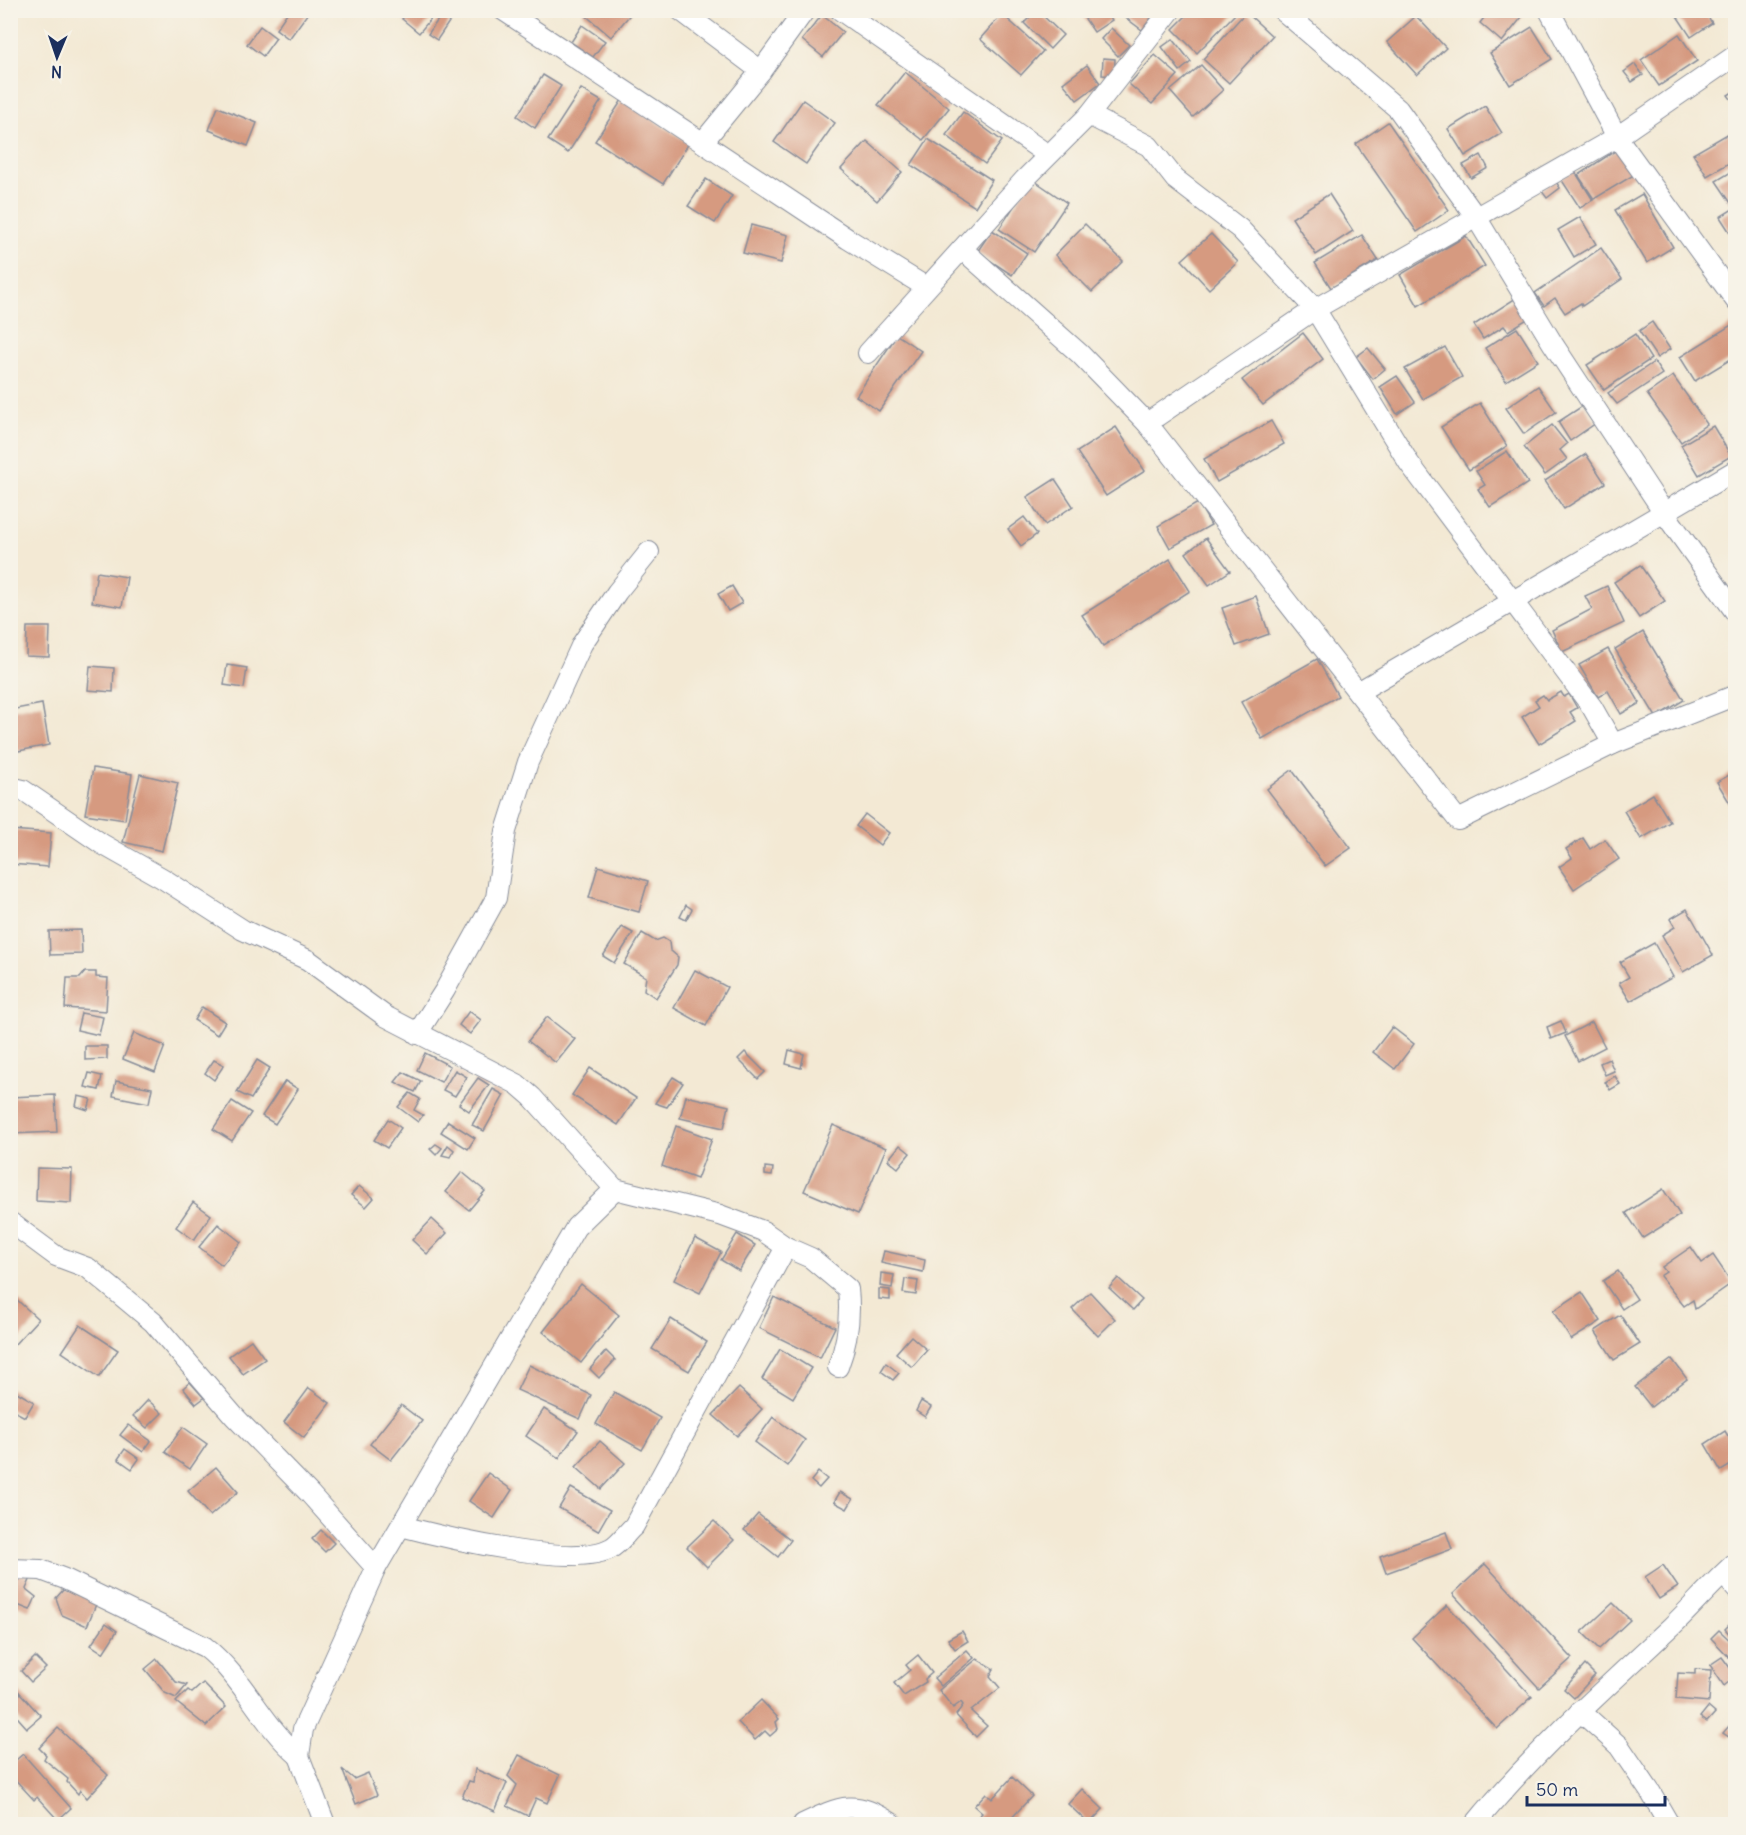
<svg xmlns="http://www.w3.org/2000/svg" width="1746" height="1835" viewBox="0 0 1746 1835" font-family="Delius,sans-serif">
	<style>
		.building { fill: #d69a80 }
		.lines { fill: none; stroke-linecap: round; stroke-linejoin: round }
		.minor-casing { stroke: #878c99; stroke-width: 22 }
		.minor { stroke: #fff; stroke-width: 20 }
	</style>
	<rect width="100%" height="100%" fill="#f7f3e8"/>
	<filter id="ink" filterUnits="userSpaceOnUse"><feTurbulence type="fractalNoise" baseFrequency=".0167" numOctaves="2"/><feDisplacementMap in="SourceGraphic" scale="12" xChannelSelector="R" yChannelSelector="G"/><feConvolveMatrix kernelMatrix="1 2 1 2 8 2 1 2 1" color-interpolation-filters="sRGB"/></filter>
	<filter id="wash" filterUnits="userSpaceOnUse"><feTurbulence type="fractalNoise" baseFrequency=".008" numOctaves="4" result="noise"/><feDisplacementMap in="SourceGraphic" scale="24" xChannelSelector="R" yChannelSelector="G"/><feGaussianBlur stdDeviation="1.35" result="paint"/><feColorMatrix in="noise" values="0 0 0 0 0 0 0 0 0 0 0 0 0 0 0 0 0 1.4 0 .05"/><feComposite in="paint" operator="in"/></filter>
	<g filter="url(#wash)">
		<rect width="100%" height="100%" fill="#f3e9d4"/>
		<g id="blocks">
			<!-- building -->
			<g class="building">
				<polygon points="289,10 304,10 308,13 289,39 276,29"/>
				<polygon points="409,10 438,10 419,33 402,19"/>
				<polygon points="445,10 457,10 437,40 428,34"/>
				<polygon points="585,10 634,10 611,37 583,13"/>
				<polygon points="1037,10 1063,35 1050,49 1024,23"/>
				<polygon points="1090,10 1105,10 1112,20 1094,32 1083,16"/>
				<polygon points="1132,10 1157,10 1142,30 1126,18"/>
				<polygon points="1192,10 1239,10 1197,53 1173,29"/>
				<polygon points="1490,10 1523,10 1526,12 1502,42 1480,23"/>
				<polygon points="1673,10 1704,10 1712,23 1691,37"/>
				<polygon points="1246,12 1272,36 1229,83 1203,59"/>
				<polygon points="1002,14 1043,51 1021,75 980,39"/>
				<polygon points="822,15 843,32 823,57 802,40"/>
				<polygon points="1416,16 1446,48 1417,75 1387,42"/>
				<polygon points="582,25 605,41 593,57 571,42"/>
				<polygon points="260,26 276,38 263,56 247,44"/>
				<polygon points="1532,27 1552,59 1510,85 1490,53"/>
				<polygon points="1111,28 1129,45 1118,56 1101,39"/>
				<polygon points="1679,34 1697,61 1659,86 1641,60"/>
				<polygon points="1173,39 1191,62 1180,71 1162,47"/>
				<polygon points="1155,55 1178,75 1152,104 1129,84"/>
				<polygon points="1103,58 1115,59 1114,76 1102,75"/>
				<polygon points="1635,64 1643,75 1632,82 1624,72"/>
				<polygon points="1087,65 1100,83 1077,100 1063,83"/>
				<polygon points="1201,65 1223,90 1193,117 1170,91"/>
				<polygon points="905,72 949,108 923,140 878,105"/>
				<polygon points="543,75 561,86 535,128 517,116"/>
				<polygon points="581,89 601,101 568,153 548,140"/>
				<polygon points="1736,90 1736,106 1728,95"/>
				<polygon points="622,100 689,143 663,184 595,141"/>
				<polygon points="803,100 835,123 806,164 774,142"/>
				<polygon points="1485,106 1502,133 1465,156 1448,129"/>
				<polygon points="218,107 257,123 248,146 209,130"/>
				<polygon points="963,112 1002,141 985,164 946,135"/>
				<polygon points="1388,122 1449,210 1417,232 1356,144"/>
				<polygon points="1736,129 1736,159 1707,176 1693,154"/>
				<polygon points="928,139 992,180 975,207 911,165"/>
				<polygon points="867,141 902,172 877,201 841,169"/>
				<polygon points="1621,147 1637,173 1594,199 1578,175"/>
				<polygon points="1481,155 1488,168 1471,178 1463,165"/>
				<polygon points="1736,169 1736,205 1733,206 1716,181"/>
				<polygon points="1574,170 1593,200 1580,208 1561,179"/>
				<polygon points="706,179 732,196 715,223 688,206"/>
				<polygon points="1032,179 1067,203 1034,252 999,229"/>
				<polygon points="1555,180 1560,188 1547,198 1541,190"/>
				<polygon points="1329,194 1353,231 1316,255 1292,218"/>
				<polygon points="1642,194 1673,247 1647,263 1615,210"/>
				<polygon points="1736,207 1736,236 1733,237 1720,217"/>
				<polygon points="1580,217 1596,244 1574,257 1558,230"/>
				<polygon points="1085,224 1123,261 1092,292 1055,255"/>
				<polygon points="751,225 788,235 781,263 743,253"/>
				<polygon points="992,230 1027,253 1012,275 977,252"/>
				<polygon points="1211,234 1238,262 1209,289 1182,260"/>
				<polygon points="1362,235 1378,260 1331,288 1315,263"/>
				<polygon points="1466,236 1485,266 1418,306 1400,275"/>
				<polygon points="1601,248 1622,279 1582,306 1581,303 1565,313 1555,298 1544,306 1535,293"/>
				<polygon points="1516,298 1529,318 1508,331 1504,326 1483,339 1474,325"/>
				<polygon points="1652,322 1670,349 1657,358 1639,331"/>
				<polygon points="1736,322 1736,356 1695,381 1680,357"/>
				<polygon points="1517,328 1538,361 1506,381 1485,348"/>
				<polygon points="1303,333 1323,359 1263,405 1242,380"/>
				<polygon points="1635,334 1651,359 1604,390 1587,365"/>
				<polygon points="897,335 921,351 879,411 856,396"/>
				<polygon points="1445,347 1462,377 1423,399 1405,369"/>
				<polygon points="1368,348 1385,369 1373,379 1356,357"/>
				<polygon points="1654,362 1662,374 1617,404 1608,393"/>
				<polygon points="1397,376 1415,402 1397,414 1380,387"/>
				<polygon points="1673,376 1707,424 1681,442 1647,394"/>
				<polygon points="1538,386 1556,412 1524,434 1506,408"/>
				<polygon points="1480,403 1507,446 1469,470 1441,427"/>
				<polygon points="1584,405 1596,423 1570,441 1558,422"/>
				<polygon points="1271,421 1284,444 1217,482 1204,459"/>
				<polygon points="1552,425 1567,444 1560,450 1567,459 1545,475 1524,447"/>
				<polygon points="1713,426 1731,456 1699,475 1681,445"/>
				<polygon points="1116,427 1145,471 1106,496 1077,452"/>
				<polygon points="1507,451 1528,483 1490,507 1478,489 1485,485 1476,471"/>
				<polygon points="1586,454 1605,483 1564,509 1545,481"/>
				<polygon points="1055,479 1073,506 1045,525 1027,497"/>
				<polygon points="1198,503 1211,525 1170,548 1158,526"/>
				<polygon points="1024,517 1037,534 1021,546 1008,529"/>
				<polygon points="1206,538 1230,571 1209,585 1186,553"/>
				<polygon points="1170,559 1190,591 1103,646 1082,615"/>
				<polygon points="1640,565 1665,601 1639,618 1614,582"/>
				<polygon points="97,572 127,577 122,607 92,602"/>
				<polygon points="732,586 742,603 728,611 718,594"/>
				<polygon points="1607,586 1624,623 1562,652 1552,630 1592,609 1585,596"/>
				<polygon points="1256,596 1269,634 1236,646 1222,608"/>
				<polygon points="27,627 50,627 49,657 26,656"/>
				<polygon points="1643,632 1684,700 1656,717 1615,649"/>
				<polygon points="1608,649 1640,703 1621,714 1608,691 1598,697 1579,665"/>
				<polygon points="1317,659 1338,696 1262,739 1241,702"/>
				<polygon points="227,665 247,668 244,688 224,685"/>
				<polygon points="90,666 114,668 113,692 88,690"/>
				<polygon points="1561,692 1564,697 1569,694 1577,708 1570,712 1576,721 1539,744 1522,717 1539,706 1535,700 1543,695 1547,700"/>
				<polygon points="42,704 49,745 13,752 10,710"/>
				<polygon points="93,768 132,774 125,820 85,814"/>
				<polygon points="1292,770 1351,848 1325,866 1267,789"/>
				<polygon points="1736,771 1736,813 1717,782"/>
				<polygon points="140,774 178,783 162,851 123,842"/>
				<polygon points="1653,794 1670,822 1641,839 1624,811"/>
				<polygon points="865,814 889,833 880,845 856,826"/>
				<polygon points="10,830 51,833 48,867 10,864"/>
				<polygon points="1583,838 1590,849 1605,839 1619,859 1574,889 1559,867 1572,858 1566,849"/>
				<polygon points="598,866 648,881 639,912 589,898"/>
				<polygon points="686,905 692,909 686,920 680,917"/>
				<polygon points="1687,909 1713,955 1683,972 1662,935 1675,927 1670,919"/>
				<polygon points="622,927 633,933 614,963 603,956"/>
				<polygon points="81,930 82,954 50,955 49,931"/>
				<polygon points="642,933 655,941 663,938 669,942 670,950 678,957 677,965 656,998 644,990 646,977 624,964"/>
				<polygon points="1654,943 1673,977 1630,1001 1619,983 1629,977 1620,962"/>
				<polygon points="695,970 727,987 706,1026 674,1008"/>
				<polygon points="85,972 96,972 96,977 108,978 106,1011 65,1008 67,978 80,978"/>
				<polygon points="202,1007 225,1022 217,1035 194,1020"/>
				<polygon points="469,1011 481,1020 470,1034 459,1025"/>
				<polygon points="81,1013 103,1017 99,1035 77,1030"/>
				<polygon points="547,1017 575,1039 556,1063 528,1041"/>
				<polygon points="1561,1021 1566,1033 1551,1039 1547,1027"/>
				<polygon points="1592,1022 1605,1047 1578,1061 1565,1036"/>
				<polygon points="1392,1027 1414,1044 1395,1069 1373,1052"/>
				<polygon points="134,1033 165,1046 155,1072 123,1059"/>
				<polygon points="85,1046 107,1046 107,1059 85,1060"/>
				<polygon points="789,1050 804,1054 801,1068 786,1064"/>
				<polygon points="745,1052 765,1072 758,1079 738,1059"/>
				<polygon points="425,1053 450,1066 441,1082 417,1070"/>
				<polygon points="1609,1059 1614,1071 1605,1075 1600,1063"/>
				<polygon points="214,1060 224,1065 214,1080 205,1073"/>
				<polygon points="257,1060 270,1068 251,1099 237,1092"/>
				<polygon points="590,1068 636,1098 618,1125 572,1095"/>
				<polygon points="455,1070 467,1077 455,1096 443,1090"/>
				<polygon points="403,1072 421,1081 415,1092 395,1082"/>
				<polygon points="89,1073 102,1076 99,1090 85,1087"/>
				<polygon points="1615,1076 1620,1084 1610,1090 1605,1082"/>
				<polygon points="673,1077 683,1083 667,1107 655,1103"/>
				<polygon points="478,1078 489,1085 469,1111 459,1104"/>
				<polygon points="116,1081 152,1088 149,1103 113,1096"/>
				<polygon points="285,1081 298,1089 275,1124 262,1116"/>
				<polygon points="493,1089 504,1095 484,1131 472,1125"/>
				<polygon points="410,1093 420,1099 414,1110 423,1115 418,1122 398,1107"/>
				<polygon points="55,1095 57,1132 10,1134 10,1097"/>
				<polygon points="78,1096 91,1099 88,1110 76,1106"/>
				<polygon points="686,1096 729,1106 724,1128 680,1118"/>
				<polygon points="232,1101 251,1113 232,1141 213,1129"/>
				<polygon points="388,1119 401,1128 387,1148 374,1140"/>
				<polygon points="448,1121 475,1138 468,1149 441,1132"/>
				<polygon points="833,1125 886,1148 858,1214 804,1191"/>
				<polygon points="676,1126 712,1139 697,1179 662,1166"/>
				<polygon points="436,1144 442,1148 436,1155 430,1149"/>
				<polygon points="448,1145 454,1150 450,1157 442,1155"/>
				<polygon points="900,1145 910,1153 898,1168 888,1160"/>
				<polygon points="765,1167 773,1168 772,1176 765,1175"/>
				<polygon points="37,1168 72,1169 71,1203 36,1201"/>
				<polygon points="462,1172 485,1191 469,1210 446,1192"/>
				<polygon points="359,1186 374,1198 366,1207 351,1195"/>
				<polygon points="1663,1189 1680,1215 1643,1238 1626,1213"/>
				<polygon points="193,1202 211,1215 194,1240 176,1227"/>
				<polygon points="432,1219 447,1233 427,1254 412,1240"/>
				<polygon points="218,1224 241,1242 222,1265 199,1247"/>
				<polygon points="737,1234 755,1245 739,1271 721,1260"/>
				<polygon points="695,1238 721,1252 700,1293 674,1280"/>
				<polygon points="1691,1247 1702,1263 1713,1255 1732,1283 1695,1309 1693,1300 1684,1306 1660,1276 1666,1272 1662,1267"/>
				<polygon points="884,1251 925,1260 923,1272 881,1263"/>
				<polygon points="1618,1271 1637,1299 1622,1309 1603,1281"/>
				<polygon points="881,1273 894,1275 892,1288 880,1286"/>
				<polygon points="1118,1278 1142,1300 1133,1310 1109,1288"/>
				<polygon points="905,1279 918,1281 916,1295 903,1293"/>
				<polygon points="581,1284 619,1315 581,1363 543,1332"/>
				<polygon points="879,1289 890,1290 890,1300 879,1299"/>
				<polygon points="1090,1292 1115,1319 1098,1336 1072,1309"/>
				<polygon points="1582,1292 1601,1321 1571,1340 1553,1311"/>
				<polygon points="774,1297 835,1327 820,1358 759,1328"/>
				<polygon points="16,1299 38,1319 14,1345 10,1342 10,1304"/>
				<polygon points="1620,1315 1640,1344 1614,1360 1595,1331"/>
				<polygon points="671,1319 707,1342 689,1371 652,1349"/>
				<polygon points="80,1325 118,1350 99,1377 62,1352"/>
				<polygon points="911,1336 927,1350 912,1367 896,1353"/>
				<polygon points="251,1340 265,1359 243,1374 229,1356"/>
				<polygon points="780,1349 811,1368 793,1398 762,1379"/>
				<polygon points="606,1351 615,1360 599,1378 590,1369"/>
				<polygon points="1672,1359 1687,1379 1651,1407 1635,1387"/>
				<polygon points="886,1363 899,1373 893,1380 881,1371"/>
				<polygon points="529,1365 591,1395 580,1419 517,1390"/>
				<polygon points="190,1382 204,1398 196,1404 183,1388"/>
				<polygon points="10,1388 34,1402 25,1417 10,1409"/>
				<polygon points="309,1388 330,1403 304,1438 284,1422"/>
				<polygon points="739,1388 762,1409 737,1436 713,1415"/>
				<polygon points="614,1392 660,1418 642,1450 596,1424"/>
				<polygon points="148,1400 162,1413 147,1428 133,1416"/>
				<polygon points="921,1401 931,1407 925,1417 916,1411"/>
				<polygon points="401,1405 422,1421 391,1460 370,1444"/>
				<polygon points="544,1409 578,1431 559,1458 526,1436"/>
				<polygon points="773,1417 805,1440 787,1466 755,1442"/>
				<polygon points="128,1425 151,1441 143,1452 120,1435"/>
				<polygon points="183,1427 207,1444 190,1469 165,1452"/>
				<polygon points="1725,1431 1736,1449 1736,1462 1721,1471 1705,1444"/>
				<polygon points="600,1441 625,1463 601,1489 576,1467"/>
				<polygon points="125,1449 139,1459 132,1469 118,1459"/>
				<polygon points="216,1467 238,1492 210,1516 188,1491"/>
				<polygon points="818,1472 827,1479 819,1488 811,1481"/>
				<polygon points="488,1473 512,1490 494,1518 469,1501"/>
				<polygon points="571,1488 610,1510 598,1531 559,1508"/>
				<polygon points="840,1492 853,1499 847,1509 834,1502"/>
				<polygon points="758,1514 791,1540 778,1557 744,1530"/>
				<polygon points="714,1521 734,1540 707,1567 687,1547"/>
				<polygon points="321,1530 334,1543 325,1552 312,1539"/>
				<polygon points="1446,1532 1452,1549 1386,1573 1380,1556"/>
				<polygon points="1485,1564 1572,1658 1539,1688 1453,1594"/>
				<polygon points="1663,1565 1678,1587 1659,1599 1645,1577"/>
				<polygon points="17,1572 31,1578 26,1589 36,1597 30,1610 10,1602 10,1588"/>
				<polygon points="65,1588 97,1602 87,1626 62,1615 56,1598"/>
				<polygon points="1613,1603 1630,1620 1599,1649 1582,1632"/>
				<polygon points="1447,1605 1532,1697 1497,1729 1412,1638"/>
				<polygon points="1734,1620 1736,1622 1736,1641 1725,1629"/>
				<polygon points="106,1623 117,1631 103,1653 91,1645"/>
				<polygon points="1719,1630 1736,1646 1729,1657 1711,1638"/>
				<polygon points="962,1631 968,1641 955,1649 948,1639"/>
				<polygon points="967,1650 974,1658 941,1686 934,1678"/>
				<polygon points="918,1655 932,1673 925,1679 926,1682 904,1696 894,1683 910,1670 906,1665"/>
				<polygon points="35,1657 46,1668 31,1682 21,1671"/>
				<polygon points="1722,1657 1736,1676 1724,1686 1710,1665"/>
				<polygon points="157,1659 176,1682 187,1685 176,1698 165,1693 145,1669"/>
				<polygon points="977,1659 994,1669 990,1676 1000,1688 971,1711 987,1726 976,1737 956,1715 963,1705 961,1702 953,1708 939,1690"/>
				<polygon points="1585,1665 1595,1675 1574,1698 1564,1689"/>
				<polygon points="1695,1669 1711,1670 1709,1702 1676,1699 1678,1673 1695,1674"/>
				<polygon points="10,1682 41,1716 27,1728 10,1709"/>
				<polygon points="203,1683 226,1707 206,1726 176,1702 188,1690 192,1693"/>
				<polygon points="761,1700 779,1719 776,1722 778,1729 770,1736 765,1731 755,1740 738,1722"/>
				<polygon points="1708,1707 1715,1713 1707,1722 1700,1717"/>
				<polygon points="1729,1726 1736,1733 1729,1737 1723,1733"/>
				<polygon points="58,1728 108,1775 87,1798 80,1790 78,1794 67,1782 68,1779 44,1759 46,1755 39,1748"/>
				<polygon points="23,1754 71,1808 58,1820 37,1797 34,1800 10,1774 10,1765"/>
				<polygon points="519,1755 560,1775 547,1803 536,1798 528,1816 507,1806 517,1785 508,1776"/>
				<polygon points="342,1769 354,1779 368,1773 377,1795 356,1804"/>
				<polygon points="475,1769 507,1783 495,1811 462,1797 469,1781 473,1782"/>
				<polygon points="1012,1777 1032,1796 1006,1824 977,1824 974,1822 982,1813 974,1806 986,1793 992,1799"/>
				<polygon points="1082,1789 1103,1809 1089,1824 1068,1804"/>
			</g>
		</g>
	</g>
	<g filter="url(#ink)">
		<use href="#blocks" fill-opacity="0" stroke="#878c99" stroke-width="1.5"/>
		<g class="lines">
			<!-- minor casing -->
			<g class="minor-casing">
				<g id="minor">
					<polyline points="503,10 848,239 926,287"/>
					<polyline points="680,10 761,71"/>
					<polyline points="840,10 1048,155"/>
					<polyline points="1282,10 1398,109 1476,217 1553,344 1663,511 1736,613"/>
					<polyline points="1549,10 1617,137 1736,301"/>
					<polyline points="1089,115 1149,146 1175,179 1240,229 1315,309 1409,463 1592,707 1613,744"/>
					<polyline points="703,142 761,71 805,10"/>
					<polyline points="962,249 1080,354 1147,423 1458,820 1613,744 1736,695"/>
					<polyline points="868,353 1025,179 1089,115 1171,10"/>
					<polyline points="1147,423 1315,309 1617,137 1736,55"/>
					<polyline points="1358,692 1736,470"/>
					<path d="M10,787l13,3 79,54 60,34 81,52 65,30 77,56 132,68 15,13 83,92 105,26 43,16 23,16 25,11 37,31c3,28 0,52 -10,78"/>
					<polyline points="417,1034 445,990 496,898 506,831 528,762 582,644 617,592 649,552"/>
					<polyline points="10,1222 56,1256 88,1268 153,1322 234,1416 310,1494 376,1568"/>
					<path d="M401,1526c42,11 174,43 210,22 8,-4 16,-16 23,-22l152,-279"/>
					<path d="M10,1569l31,1 24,9 140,68c39,31 57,78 94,109"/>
					<polyline points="1724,1574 1736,1589"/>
					<polyline points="1580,1711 1619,1746 1651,1793 1669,1824"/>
					<polyline points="325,1824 299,1756 303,1729 376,1568 576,1227 615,1189"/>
					<path d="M803,1824c39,-19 52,-25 90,0"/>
					<path d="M1475,1824c59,-72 128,-134 196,-197 22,-21 42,-45 65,-65"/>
				</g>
			</g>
			<!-- minor -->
			<use href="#minor" class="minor"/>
		</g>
	</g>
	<!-- margin -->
	<rect width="1746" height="1835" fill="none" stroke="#f7f3e8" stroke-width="36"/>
	<!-- north arrow -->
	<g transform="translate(57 57) rotate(182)" stroke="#f7f3e8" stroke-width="4.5" paint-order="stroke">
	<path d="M0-4.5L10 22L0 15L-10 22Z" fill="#1b2f5e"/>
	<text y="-9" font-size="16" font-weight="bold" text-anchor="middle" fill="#1b2f5e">N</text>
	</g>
	<!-- scale -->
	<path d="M1527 1796v9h138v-9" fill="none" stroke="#1b2f5e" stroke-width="3"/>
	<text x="1536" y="1796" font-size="18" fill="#1b2f5e" stroke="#f7f3e8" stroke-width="4.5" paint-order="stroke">50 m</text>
</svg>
